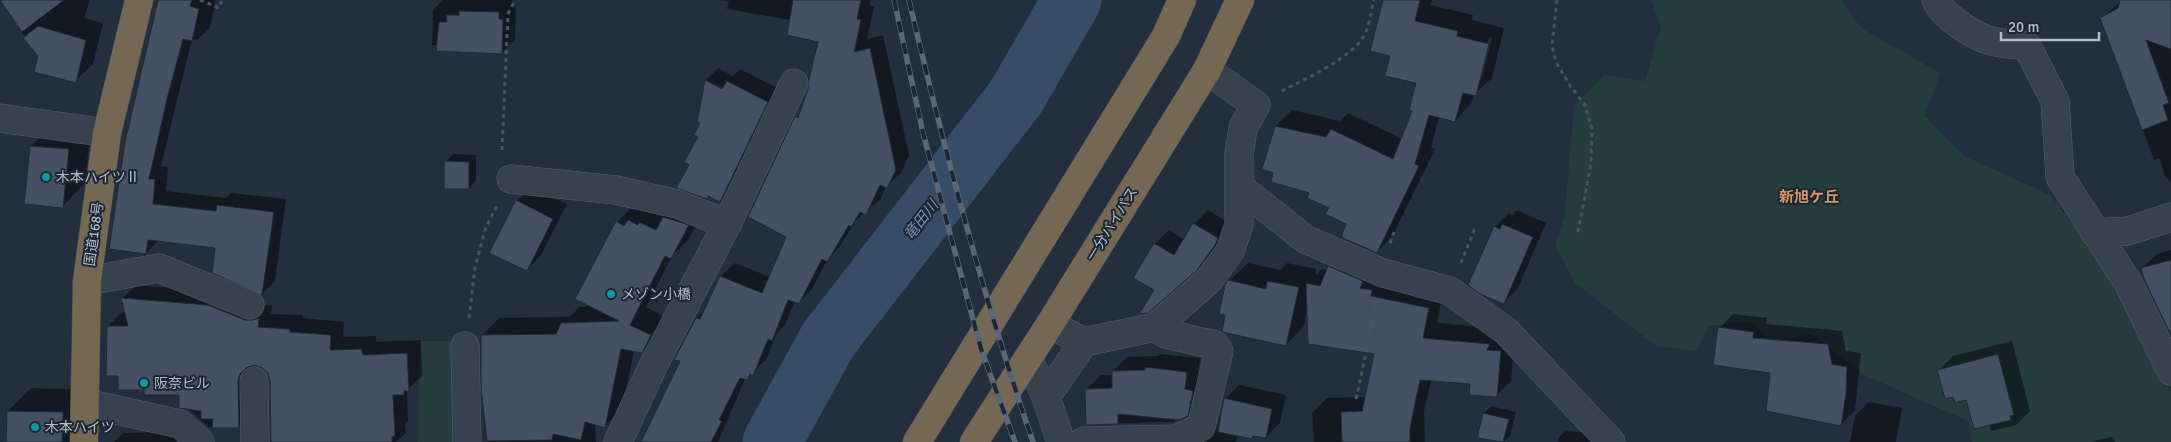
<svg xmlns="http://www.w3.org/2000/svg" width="2171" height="442" viewBox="0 0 2171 442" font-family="Signika,'Noto Sans JP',sans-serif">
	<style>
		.green { fill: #263c3f }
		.shadow { fill: #0007; fill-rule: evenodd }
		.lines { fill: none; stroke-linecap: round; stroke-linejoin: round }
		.river { stroke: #394c67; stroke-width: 59 }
		.building { fill: #455162; stroke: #1f2835 }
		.minor-casing { stroke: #565f6c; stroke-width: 29 }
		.highway-casing { stroke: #434c59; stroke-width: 29 }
		.path { stroke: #44595c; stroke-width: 3; stroke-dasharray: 4 4; stroke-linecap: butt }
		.minor { stroke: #38414e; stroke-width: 28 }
		.highway { stroke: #746855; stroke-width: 28 }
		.rail-casing { stroke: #5a6575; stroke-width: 5.5 }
		.rail { stroke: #1d2633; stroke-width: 4; stroke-dasharray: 11; stroke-linecap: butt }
		.culture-dot { fill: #0f9aa8; stroke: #1d2633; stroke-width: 2 }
		.labels { text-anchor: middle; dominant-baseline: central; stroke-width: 4; stroke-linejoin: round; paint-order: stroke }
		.poi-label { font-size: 14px; fill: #b4bcc9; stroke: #1d2633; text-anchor: start }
		.street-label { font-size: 14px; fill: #b4bcc9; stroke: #1d2633 }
		.neighbourhood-label { font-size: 15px; font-weight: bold; fill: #d59563; stroke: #1d2633 }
		.water-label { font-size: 15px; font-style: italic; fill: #7c92b1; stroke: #1d2633 }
	</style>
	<rect width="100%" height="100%" fill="#242f3e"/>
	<!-- green -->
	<g class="green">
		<polygon points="1651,0 1841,0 1861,28 1940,73 1925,116 1964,156 2050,195 2120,285 2171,393 2171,442 1972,442 1968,421 1864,375 1812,334 1772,341 1750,321 1709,326 1696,351 1656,346 1575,283 1555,245 1565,214 1574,106 1604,75 1645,81 1661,26"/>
		<polygon points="420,341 461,341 461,442 418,442"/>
	</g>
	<!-- shadow -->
	<g class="shadow">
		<polygon points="0,0 90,0 84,18 103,23 93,64 75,81 39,56"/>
		<polygon points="159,0 216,0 210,28 197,40 192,39 161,166 168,167 166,191 226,198 231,193 286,199 275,281 262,294 216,247 159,240 146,253 110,248"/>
		<polygon points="443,0 512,0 512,6 516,6 515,40 501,53 437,50 438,45 432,45 433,10"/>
		<polygon points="721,0 871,0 870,6 874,7 867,39 883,35 909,155 901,173 886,186 880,200 856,220 840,246 827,260 812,289 799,303 795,301 785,325 777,333 766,360 745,379 718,442 642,442 682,360 697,318 706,309 721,276 735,263 770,277 787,237 797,117 801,112 810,89 820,41 790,20 727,9 729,1"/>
		<path d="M1384,0h48l-2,5 43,10 -1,5 32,8 -12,50 -18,16 -3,10 -16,17 -16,-4 -8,31 4,1 -42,86 -16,17 -29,-29 -37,-31 -36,-20 1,-46 16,-16 48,11 8,-8 54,26 12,-29 3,-28 -25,-27zM1489,37l3,1 -10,39h-3z"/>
		<polygon points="2122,0 2171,0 2171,183 2164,174 2160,158 2154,160 2102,18"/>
		<path d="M718,68l15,8 7,-7 39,20 -47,99 -12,13 -11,-6 -3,3 -16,-33 10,-29 2,-13 -4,-2 8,-41zM713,83l15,8 -1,2 -14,-7z"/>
		<polygon points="54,123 91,127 85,183 62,207 31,146"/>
		<polygon points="453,154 476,155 476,181 468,188 446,162"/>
		<polygon points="531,187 567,204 541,255 527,270 517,201"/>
		<polygon points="634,205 705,208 688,240 672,256 646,307 667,318 659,335 641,352 634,351 622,409 605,426 595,424 596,442 488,442 483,387 482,335 499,318 569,317 580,307 593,306 617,222"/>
		<polygon points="1208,210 1231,224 1211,254 1197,268 1155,290 1155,244 1169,230 1185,240 1194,224"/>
		<polygon points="1517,210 1546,223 1518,288 1504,302 1495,227 1509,213 1513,215"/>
		<polygon points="2171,250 2171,332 2142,268 2157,254"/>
		<polygon points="1344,252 1443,293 1437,323 1504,329 1515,337 1511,381 1496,396 1472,383 1431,380 1424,412 1425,442 1314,442 1312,413 1327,398 1366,397 1376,353 1307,311 1304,326 1286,345 1226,314 1229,281 1248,263 1280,270 1287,263 1316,269 1315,276 1322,269 1328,270"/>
		<polygon points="136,285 222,292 259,306 272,305 271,314 303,315 303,318 344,322 343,337 376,336 376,342 421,340 422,376 407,390 408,421 405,424 406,433 396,442 272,442 271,380 269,373 263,367 254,364 252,366 252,413 239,427 208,427 191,411 180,407 180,394 145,389 119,375 108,326 122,312 125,312 122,299"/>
		<polygon points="1733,314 1767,318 1766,324 1842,331 1846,351 1861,353 1855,410 1841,424 1772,372 1720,328"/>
		<polygon points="2012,341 2030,411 2016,425 1991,431 1989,424 1939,370 1953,356"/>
		<polygon points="1160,354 1200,358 1198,376 1207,377 1201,401 1187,415 1172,422 1087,424 1087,389 1101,375 1113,375 1113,371 1127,357 1158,356"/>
		<polygon points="1239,385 1286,395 1280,423 1266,437 1255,435 1252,438 1237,435 1236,442 1130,442 1198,439 1217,429 1225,399"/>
		<polygon points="31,388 86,390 84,442 8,442 8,411"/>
		<polygon points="1869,402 1902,408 1896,442 1850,442 1855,416"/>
		<polygon points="1491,406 1516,412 1510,436 1504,442 1478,437 1484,413"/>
		<polygon points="1566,431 1595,433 1603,442 1558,442 1558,438"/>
		<polygon points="194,432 206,442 114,442 123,433"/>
		<polygon points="2111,437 2115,442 2091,442"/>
	</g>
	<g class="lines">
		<!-- river -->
		<polyline class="river" points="772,442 828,340 1016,97 1072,0"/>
	</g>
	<!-- building -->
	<g class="building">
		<polygon points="0,0 64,0 22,32"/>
		<polygon points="158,0 192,0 190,6 199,9 192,41 183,39 167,99 149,179 155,179 153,204 216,211 217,205 274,212 262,295 212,273 215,248 148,240 146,254 109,249 125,142"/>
		<polygon points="793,0 861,0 857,19 861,20 854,52 870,48 896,170 887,188 880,185 866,215 860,212 851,227 849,225 827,262 822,259 799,304 788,300 772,341 768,339 753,376 750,374 747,380 740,378 719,420 722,421 711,442 641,442 680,361 674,360 696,318 700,319 720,276 762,293 786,237 748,217 795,116 798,118 808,89 809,79 818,42 787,35"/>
		<polygon points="1383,0 1420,0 1415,21 1458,31 1457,36 1489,44 1476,96 1463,93 1455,122 1429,115 1415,164 1419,166 1377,253 1341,237 1346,224 1325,214 1329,208 1307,198 1309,193 1271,182 1273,173 1262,169 1275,126 1326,137 1331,129 1393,159 1412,111 1409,110 1416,83 1385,76 1390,56 1370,51"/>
		<polygon points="2120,0 2171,0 2171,49 2146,40 2169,103 2163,105 2168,120 2142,130 2100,18 2118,8"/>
		<polygon points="459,11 499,12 499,19 503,20 502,54 436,51 439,22 447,22 446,15 459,15"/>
		<polygon points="38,26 86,40 76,83 34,72 38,56 23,38"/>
		<polygon points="705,80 722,89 727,81 768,102 720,202 708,196 707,199 676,188 689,165 684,162 698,137 694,135 700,123 697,122"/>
		<polygon points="30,146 69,149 63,208 24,204"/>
		<polygon points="444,161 469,162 469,189 444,189"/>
		<polygon points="516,200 553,219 527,271 489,253"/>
		<polygon points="663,217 689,225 671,259 665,256 630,325 651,335 642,353 621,349 605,428 585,422 581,440 553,434 552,440 487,441 481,387 481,335 556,334 561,323 619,321 575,299 616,221 624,226 628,220 638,225 639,222 656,230"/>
		<polygon points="1193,223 1218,238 1215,245 1197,270 1148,313 1139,314 1154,290 1133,278 1154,243 1174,255"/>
		<polygon points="1502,224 1533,237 1504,304 1480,294 1468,285 1494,226 1500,229"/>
		<polygon points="2171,260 2171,335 2144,279 2141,268"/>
		<polygon points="1328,266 1363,281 1360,288 1372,290 1371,296 1429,308 1423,338 1490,344 1487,350 1501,351 1497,397 1469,395 1470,384 1420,380 1410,428 1410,442 1342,442 1341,412 1362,411 1374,354 1308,344 1306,283 1320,286"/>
		<polygon points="1228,280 1266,289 1267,281 1299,287 1286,346 1222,332 1225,315 1219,314 1225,285"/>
		<polygon points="121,298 208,305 245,320 253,320 259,318 258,327 290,329 290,332 331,335 330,350 362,349 363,355 407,353 409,391 404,391 404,395 393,395 395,436 392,437 392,442 271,442 270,380 268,373 262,368 254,365 246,368 240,374 238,381 239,428 212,428 213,419 201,419 201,411 179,408 179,395 144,395 144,390 118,390 118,376 106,376 107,326 128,326"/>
		<polygon points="1718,327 1754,332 1753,338 1828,344 1832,364 1847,367 1846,394 1841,426 1766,411 1770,373 1713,365"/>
		<polygon points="1998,354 2014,415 2010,416 2011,420 1974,429 1966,400 1955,403 1953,397 1945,399 1937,370"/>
		<polygon points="1145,367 1187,372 1185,389 1193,391 1188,416 1179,420 1118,414 1118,424 1086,425 1085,389 1112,388 1112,371 1145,370"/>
		<polygon points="1224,398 1272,409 1266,438 1253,436 1252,439 1218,432"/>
		<polygon points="7,411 63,412 62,442 6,442"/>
		<polygon points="1483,413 1509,419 1503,442 1477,438"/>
	</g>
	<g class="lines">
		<!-- minor casing -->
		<g class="minor-casing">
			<g id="minor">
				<path d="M1936,0c8,17 35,34 52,40 12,4 26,4 39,6l28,55 5,76 69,107 42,87"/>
				<polyline points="0,118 107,133"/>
				<polyline points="511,179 616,190 677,204 727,224"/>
				<polyline points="1241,188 1305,239 1383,273 1450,291 1506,331 1611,442"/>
				<polyline points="2095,233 2128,231 2171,217"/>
				<polyline points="87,281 159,268 250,305"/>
				<polyline points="1050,324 1084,342 1155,327 1209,280 1230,251 1239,225 1239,155 1243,128 1256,105 1207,70"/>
				<polyline points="465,346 467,442"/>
				<polyline points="1028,358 1046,397 1061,442"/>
				<polyline points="254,381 255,442"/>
				<polyline points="1046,397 1084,342"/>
				<polyline points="85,403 180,424 200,442"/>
				<polyline points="1084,441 1176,439 1201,427 1219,351 1215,345 1166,334 1155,327"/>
				<polyline points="618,442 654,364 727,224 794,83"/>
			</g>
		</g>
		<!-- highway casing -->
		<g class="highway-casing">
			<g id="highway">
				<polyline points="84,442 87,281 107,133 139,0"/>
				<polyline points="917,442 1166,36 1182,0"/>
				<polyline points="974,442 1050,324 1207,70 1240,0"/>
			</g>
		</g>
		<!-- path -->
		<g class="path">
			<polyline points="200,0 219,8 222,0"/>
			<polyline points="1557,0 1552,45 1556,62 1571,87 1585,105 1592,129 1591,164 1578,232"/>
			<path d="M1282,91c24,-13 71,-33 83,-57 5,-10 6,-23 9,-34"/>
			<polyline points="502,150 508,14 515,0"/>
			<polyline points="1390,243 1394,232"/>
			<polyline points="1461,263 1475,228"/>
			<polyline points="469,318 475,267 486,227 497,206"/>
			<polyline points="1356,399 1377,302"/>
		</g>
		<!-- minor -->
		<use href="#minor" class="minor"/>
		<!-- highway -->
		<use href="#highway" class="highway"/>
		<!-- rail casing -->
		<g class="rail-casing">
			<g id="rail">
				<polyline points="894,0 923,133 981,349 1015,442"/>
				<path d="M909,0c35,149 74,297 124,442"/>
			</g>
		</g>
		<!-- rail -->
		<use href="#rail" class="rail"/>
	</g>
	<!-- markers -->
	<g class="culture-dot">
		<circle cx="46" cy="177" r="5"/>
		<circle cx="611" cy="294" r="5"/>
		<circle cx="144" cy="383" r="5"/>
		<circle cx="35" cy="427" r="5"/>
	</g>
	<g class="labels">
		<!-- poi labels -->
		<g class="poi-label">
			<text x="56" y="177">木本ハイツⅡ</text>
			<text x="621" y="294">メゾン小橋</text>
			<text x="154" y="383">阪奈ビル</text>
			<text x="45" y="427">木本ハイツ</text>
		</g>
		<!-- street labels -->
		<g class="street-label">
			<text transform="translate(1112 224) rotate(-58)">一分バイパス</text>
			<text transform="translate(94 234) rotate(-82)">国道168号</text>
		</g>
		<!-- neighbourhood labels -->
		<g class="neighbourhood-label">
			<text x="1809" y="197">新旭ケ丘</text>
		</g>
		<!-- water labels -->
		<g class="water-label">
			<text transform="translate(921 220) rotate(-52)">竜田川</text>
		</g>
	</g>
	<!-- scale -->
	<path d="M2001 32v8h98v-8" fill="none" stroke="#b4bcc9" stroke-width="2.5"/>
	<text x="2008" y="32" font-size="15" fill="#b4bcc9" stroke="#1d2633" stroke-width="4" paint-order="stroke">20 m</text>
</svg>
